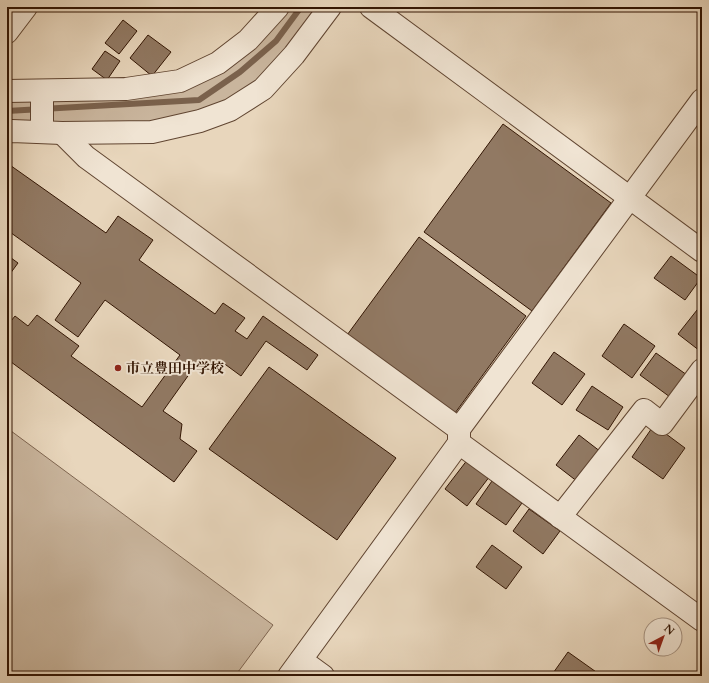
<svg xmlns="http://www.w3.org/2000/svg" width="709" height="683" viewBox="0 0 709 683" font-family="Cardo,'Noto Serif JP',serif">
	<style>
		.green { fill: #c9b59d; stroke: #7e6550 }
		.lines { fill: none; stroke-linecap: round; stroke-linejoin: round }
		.stream { stroke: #7a614c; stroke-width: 6 }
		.building { fill: #917963; stroke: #321503 }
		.minor-casing { stroke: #604531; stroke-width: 24 }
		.tertiary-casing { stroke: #604531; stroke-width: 24 }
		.minor { stroke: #f0e4d3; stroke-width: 22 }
		.tertiary { stroke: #f0e4d3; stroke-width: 22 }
		.poi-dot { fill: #8f2418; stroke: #f0e4d3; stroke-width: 1.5 }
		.labels { text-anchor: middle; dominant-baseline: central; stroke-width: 4; stroke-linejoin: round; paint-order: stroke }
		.poi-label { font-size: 14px; font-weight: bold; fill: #321503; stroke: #f0e4d3; text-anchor: start }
	</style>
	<rect width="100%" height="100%" fill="#e8d6bc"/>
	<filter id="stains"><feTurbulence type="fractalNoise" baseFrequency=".005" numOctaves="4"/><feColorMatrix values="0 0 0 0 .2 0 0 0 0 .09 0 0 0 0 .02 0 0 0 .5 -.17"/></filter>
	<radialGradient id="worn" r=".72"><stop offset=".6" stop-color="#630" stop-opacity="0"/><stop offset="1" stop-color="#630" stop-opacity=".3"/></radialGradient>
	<!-- green -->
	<g class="green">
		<polygon points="277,7 330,7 263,89 170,128 7,135 7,91 145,86 218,63"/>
		<polygon points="7,428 273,625 235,676 7,676"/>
	</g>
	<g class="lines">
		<!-- stream -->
		<polyline class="stream" points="7,111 199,100 240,72 276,41 301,7"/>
	</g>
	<!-- building -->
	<g class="building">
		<polygon points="123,20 137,31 119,54 105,43"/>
		<polygon points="148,35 171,52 152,76 130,58"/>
		<polygon points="105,51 120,61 107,80 92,69"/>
		<polygon points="503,124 611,203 532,311 424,232"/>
		<polygon points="7,163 106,233 118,216 153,240 139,260 215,314 223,303 245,318 235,331 247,339 263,316 318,355 307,370 266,341 241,376 222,362 216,370 200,359 163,411 182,424 180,439 197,451 174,482 7,359 7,326 15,316 28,326 37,315 79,346 71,356 142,407 180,355 105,300 78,337 55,320 81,283 7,230"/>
		<polygon points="419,237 526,316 447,424 339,346"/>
		<polygon points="7,255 18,263 7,278"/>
		<polygon points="671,256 701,278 685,300 654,278"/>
		<polygon points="701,305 702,306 702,349 700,351 678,334"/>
		<polygon points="624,324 655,346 632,378 602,356"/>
		<polygon points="554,352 585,374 562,405 532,383"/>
		<polygon points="656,353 687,375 670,397 640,375"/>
		<polygon points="269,367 396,458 337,540 209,449"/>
		<polygon points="592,386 623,407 608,430 576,410"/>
		<polygon points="654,425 685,448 663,479 632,457"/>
		<polygon points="579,435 601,452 578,482 556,465"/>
		<polygon points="468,459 490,476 467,506 445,489"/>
		<polygon points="492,481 522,503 506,525 476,504"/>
		<polygon points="529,509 560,531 543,554 513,531"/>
		<polygon points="492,545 522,567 506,589 476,567"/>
		<polygon points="568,652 599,674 597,676 551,676"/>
	</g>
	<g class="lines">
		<!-- minor casing -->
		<g class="minor-casing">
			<g id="minor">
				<polyline points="371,7 702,251"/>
				<polyline points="7,32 26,7"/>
				<polyline points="7,91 126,89 180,81 218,63 248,40 278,7"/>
				<polyline points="42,132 42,91"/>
				<polyline points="62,133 86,157 459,429"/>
				<polyline points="459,443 702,620"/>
				<polyline points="560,517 644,410 662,424 702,370"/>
				<polyline points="289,676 459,443 459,429 702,100"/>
			</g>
		</g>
		<!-- tertiary casing -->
		<g class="tertiary-casing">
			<g id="tertiary">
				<polyline points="7,132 12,131 62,133 152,132 200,121 230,110 263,89 294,55 330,7"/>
				<polyline points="301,660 323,676"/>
			</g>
		</g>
		<!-- minor -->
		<use href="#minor" class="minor"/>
		<!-- tertiary -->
		<use href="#tertiary" class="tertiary"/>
	</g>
	<!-- markers -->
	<circle class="poi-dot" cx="118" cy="368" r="4"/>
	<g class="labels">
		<!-- poi labels -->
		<g class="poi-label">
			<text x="126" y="368">市立豊田中学校</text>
		</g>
	</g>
	<!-- margin -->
	<rect width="709" height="683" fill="none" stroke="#e8d6bc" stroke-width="24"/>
	<rect x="8" y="8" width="693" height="667" fill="none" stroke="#321503" stroke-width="2"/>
	<rect x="12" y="12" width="685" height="659" fill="none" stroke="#321503"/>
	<!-- north arrow -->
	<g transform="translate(663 637) rotate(41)"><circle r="19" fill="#f0e4d3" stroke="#a49180"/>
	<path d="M0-3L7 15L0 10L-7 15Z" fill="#8f2418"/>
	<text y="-6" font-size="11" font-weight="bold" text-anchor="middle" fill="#321503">N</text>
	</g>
	<rect width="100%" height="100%" filter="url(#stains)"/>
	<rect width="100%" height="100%" fill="url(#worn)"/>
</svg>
